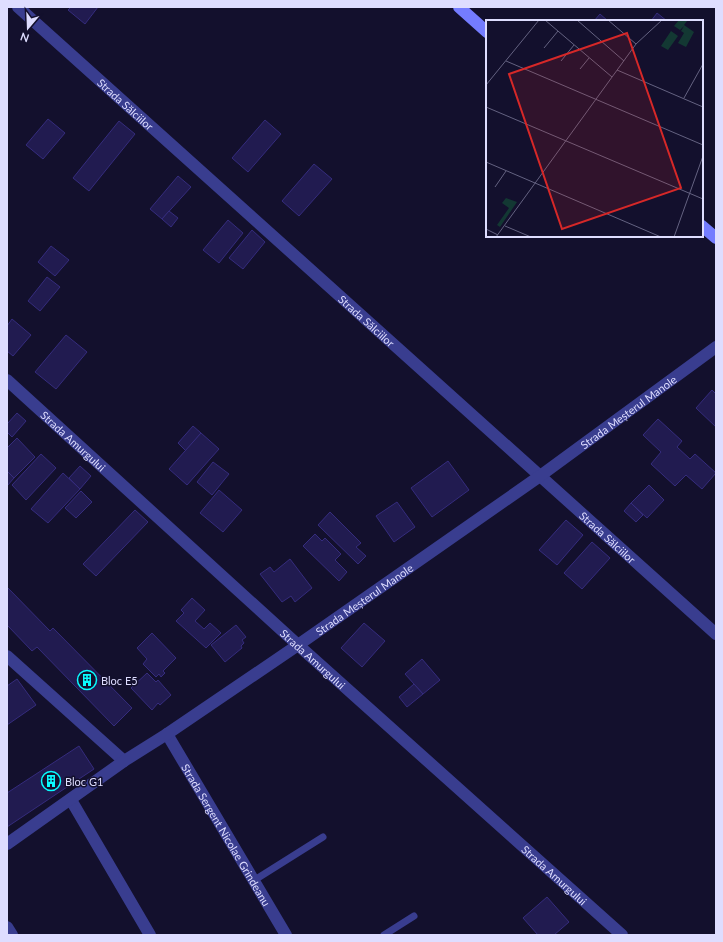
<svg xmlns="http://www.w3.org/2000/svg" width="723" height="942" viewBox="0 0 723 942" font-family="Lato,sans-serif">
	<style>
		.building { fill: #211b50; stroke: #352c7d }
		.lines { fill: none; stroke-linecap: round; stroke-linejoin: round }
		.lane { stroke: #393d8f; stroke-width: 7 }
		.street { stroke: #393d8f; stroke-width: 12 }
		.secondary { stroke: #747cff; stroke-width: 12 }
		.labels { text-anchor: middle; dominant-baseline: central; stroke-width: 3; stroke-linejoin: round; paint-order: stroke }
		.street-label { font-size: 11px; fill: #deddff; stroke: #13102d }
		.poi-label { font-size: 11px; fill: #deddff; stroke: #13102d; text-anchor: start }
		.inset-road { fill: none; stroke: #646281; stroke-width: 1 }
		.view { fill: #d62828; fill-opacity: 0.15; stroke: #d62828; stroke-width: 2 }
		.inset-edge { fill: none; stroke: #deddff; stroke-width: 2 }
	</style>
	<rect width="100%" height="100%" fill="#13102d"/>
	<!-- building -->
	<g class="building">
		<polygon points="71,7 98,7 85,24 68,10"/>
		<polygon points="657,13 667,21 651,21"/>
		<polygon points="600,14 608,21 594,21"/>
		<polygon points="48,119 65,133 43,159 26,145"/>
		<polygon points="265,120 281,134 248,172 232,158"/>
		<polygon points="119,121 135,134 89,191 73,178"/>
		<polygon points="314,164 332,179 299,216 282,201"/>
		<polygon points="178,176 191,187 162,219 150,209"/>
		<polygon points="169,211 178,218 171,227 162,219"/>
		<polygon points="228,220 243,233 219,263 203,250"/>
		<polygon points="252,230 265,242 243,269 229,258"/>
		<polygon points="51,246 69,260 55,276 38,262"/>
		<polygon points="47,277 60,287 40,311 28,301"/>
		<polygon points="12,319 31,335 13,356 7,351 7,326"/>
		<polygon points="66,335 87,352 56,389 35,372"/>
		<polygon points="712,390 716,394 716,427 696,408"/>
		<polygon points="17,413 26,421 12,437 7,432 7,424"/>
		<polygon points="658,419 682,441 677,447 690,459 695,454 716,473 702,489 686,475 675,486 651,464 661,452 643,435"/>
		<polygon points="193,426 201,433 186,451 178,443"/>
		<polygon points="201,433 219,449 187,485 169,469"/>
		<polygon points="17,438 35,457 14,478 7,471 7,448"/>
		<polygon points="41,454 56,468 26,500 12,485"/>
		<polygon points="448,461 469,490 432,517 411,488"/>
		<polygon points="213,462 229,474 212,495 197,482"/>
		<polygon points="80,466 91,476 80,489 69,478"/>
		<polygon points="7,471 14,478 7,486"/>
		<polygon points="63,473 80,489 48,523 31,509"/>
		<polygon points="649,485 664,500 647,518 631,503"/>
		<polygon points="219,490 242,510 223,532 200,513"/>
		<polygon points="81,491 92,502 76,518 65,508"/>
		<polygon points="397,502 415,527 394,542 376,516"/>
		<polygon points="631,503 643,515 636,522 624,511"/>
		<polygon points="135,510 148,522 96,576 83,564"/>
		<polygon points="330,512 361,543 356,547 366,556 358,564 318,525"/>
		<polygon points="566,520 583,535 557,565 539,550"/>
		<polygon points="315,534 322,541 325,538 341,554 335,560 347,572 339,581 303,546"/>
		<polygon points="592,542 610,558 582,589 564,573"/>
		<polygon points="290,559 312,588 295,602 291,596 282,602 260,574 270,567 274,572"/>
		<polygon points="7,587 50,631 53,628 132,708 114,726 37,647 32,651 7,625"/>
		<polygon points="192,598 205,610 195,621 204,629 210,623 221,633 206,648 176,621 184,613 181,610"/>
		<polygon points="364,623 385,641 362,667 341,648"/>
		<polygon points="236,625 246,637 242,640 244,643 241,646 242,648 225,662 211,645"/>
		<polygon points="152,633 176,658 163,671 165,673 161,677 159,674 156,677 143,664 147,659 137,648"/>
		<polygon points="422,659 440,680 423,694 405,674"/>
		<polygon points="147,673 156,682 158,680 171,695 160,705 158,703 152,710 131,688"/>
		<polygon points="17,679 36,705 7,725 7,686"/>
		<polygon points="414,684 423,694 407,707 399,697"/>
		<polygon points="79,746 94,769 7,827 7,793"/>
		<polygon points="547,897 569,922 554,935 538,935 523,918"/>
	</g>
	<g class="lines">
		<!-- lane -->
		<g class="lane">
			<polyline points="253,881 323,837"/>
			<polyline points="384,935 414,916"/>
		</g>
		<!-- street -->
		<g class="street">
			<path id="s1" d="M18,7l698,627"/>
			<path id="s2" d="M7,380l291,265 324,290"/>
			<polyline points="7,656 124,761"/>
			<path id="s3" d="M167,734l119,201"/>
			<polyline points="71,800 150,935"/>
			<path id="s4" d="M7,844l117,-83 43,-27 131,-89 242,-169 176,-129"/>
			<polyline points="7,927 12,935"/>
		</g>
		<!-- secondary -->
		<g class="secondary">
			<polyline points="459,7 487,32"/>
			<polyline points="702,226 716,238"/>
		</g>
	</g>
	<!-- icons -->
	<defs>
		<g id="building-ring" transform="scale(1)"><circle r="9.5" fill="#13102d" stroke="#09fbff" stroke-width="1.5"/><path d="M-4-6H4V6H1V3H-1V6H-4ZM-2.5-4.3h1.7v1.8h-1.7ZM.8-4.3h1.7v1.8H.8ZM-2.5-1h1.7V.8h-1.7ZM.8-1h1.7V.8H.8Z" fill="#09fbff"/></g>
	</defs>
	<g fill-rule="evenodd">
		<use href="#building-ring" x="87" y="680"/>
		<use href="#building-ring" x="51" y="781"/>
	</g>
	<g class="labels">
		<!-- street labels -->
		<g class="street-label">
			<text stroke="none"><textPath href="#s1" startOffset="145">Strada Sălciilor</textPath></text>
			<text stroke="none"><textPath href="#s1" startOffset="469">Strada Sălciilor</textPath></text>
			<text stroke="none"><textPath href="#s4" startOffset="757">Strada Meșterul Manole</textPath></text>
			<text stroke="none"><textPath href="#s2" startOffset="90">Strada Amurgului</textPath></text>
			<text stroke="none"><textPath href="#s1" startOffset="793">Strada Sălciilor</textPath></text>
			<text stroke="none"><textPath href="#s4" startOffset="433">Strada Meșterul Manole</textPath></text>
			<text stroke="none"><textPath href="#s2" startOffset="414">Strada Amurgului</textPath></text>
			<text stroke="none"><textPath href="#s3" startOffset="117">Strada Sergent Nicolae Grindeanu</textPath></text>
			<text stroke="none"><textPath href="#s2" startOffset="738">Strada Amurgului</textPath></text>
		</g>
		<!-- poi labels -->
		<g class="poi-label">
			<text x="101" y="680">Bloc E5</text>
			<text x="65" y="781">Bloc G1</text>
		</g>
	</g>
	<!-- overview -->
	<g transform="translate(486 20)">
		<rect width="217" height="217" fill="#13102d"/>
		<path d="M193,0l8,1 -3,4 10,7 -8,15 -8,-4 6,-10 -3,-2 3,-5 -4,4 -6,-4zM185,11l7,5 -10,14 -7,-4zM20,178l11,4 -17,25 -3,-2 12,-17 -7,-5z" fill="#133833"/>
		<path class="inset-road" d="M59,0l67,57M91,0l47,41M122,0l28,24M58,28l14,-17M20,41l197,84M75,41l13,-16M94,49l9,-11M131,50l86,37M0,65l53,-65M198,78l19,-34M0,87l217,92M0,142l175,75M9,167l11,-16M19,206l26,11M0,209l12,6M10,217l140,-193 26,-24M188,217l29,-81"/>
		<path class="view" d="M141,13l54,155 -119,41 -53,-155z"/>
		<rect width="217" height="217" class="inset-edge"/>
	</g>
	<!-- border -->
	<rect width="723" height="942" fill="none" stroke="#deddff" stroke-width="16"/>
	<!-- north arrow -->
	<g transform="translate(28 28) rotate(199)" stroke="#13102d" stroke-width="3" paint-order="stroke">
	<path d="M0-3L7 15L0 10L-7 15Z" fill="#deddff"/>
	<text y="-6" font-size="11" font-weight="bold" text-anchor="middle" fill="#deddff">N</text>
	</g>
</svg>
